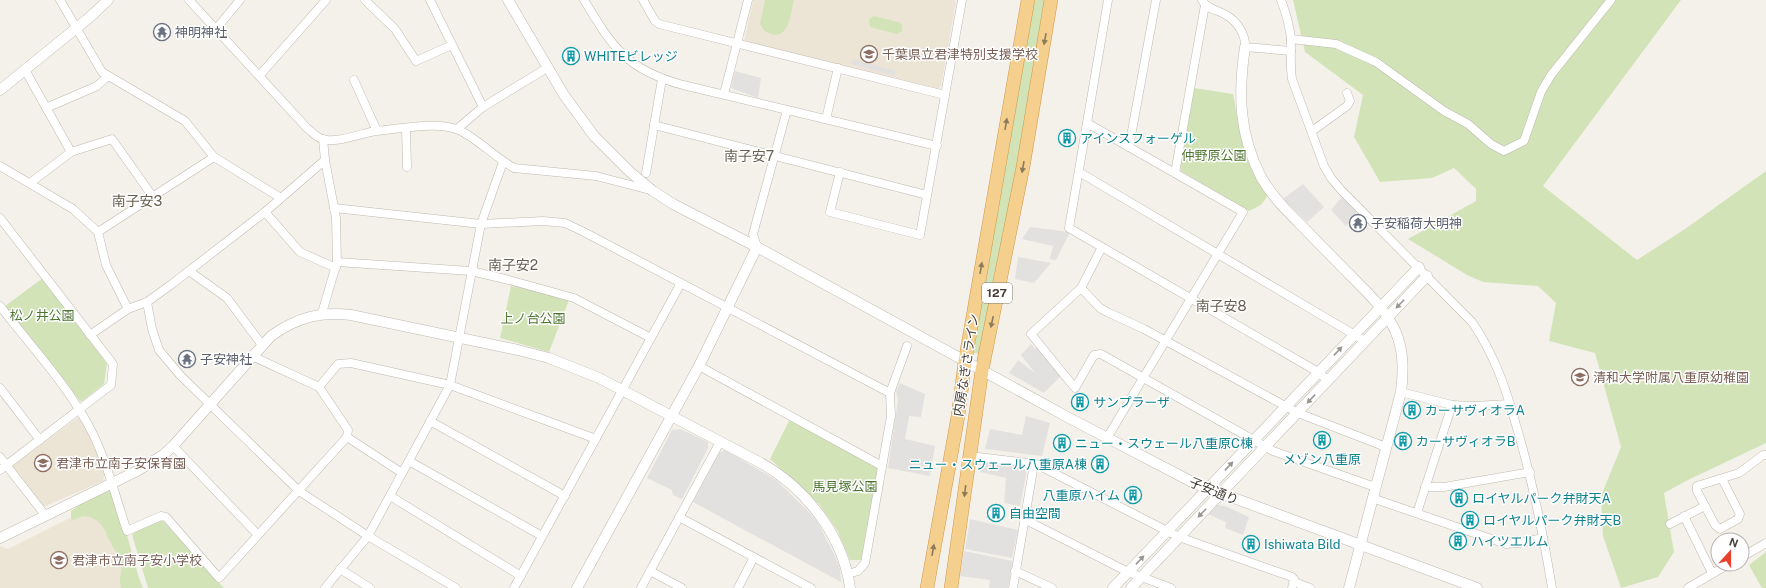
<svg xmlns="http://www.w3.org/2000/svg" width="1766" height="588" viewBox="0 0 1766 588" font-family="'Public Sans','Noto Sans JP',sans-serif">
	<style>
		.education { fill: #ece5d6 }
		.green { fill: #d2e4b7 }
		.parking { fill: #e3e1df }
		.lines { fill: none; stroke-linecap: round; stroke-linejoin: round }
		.minor-casing { stroke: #bfb8ae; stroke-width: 9 }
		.tertiary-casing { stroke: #bfb8ae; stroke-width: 11 }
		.trunk-casing { stroke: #d19848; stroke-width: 14 }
		.minor { stroke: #fff; stroke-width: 8 }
		.tertiary { stroke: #fff; stroke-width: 10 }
		.trunk { stroke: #f4cf8d; stroke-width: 13 }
		.oneway { fill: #8d7a5b }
		.oneway2 { fill: #9a9692 }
		.labels { text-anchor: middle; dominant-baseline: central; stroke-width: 3; stroke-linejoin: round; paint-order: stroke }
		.shield { fill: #fff; stroke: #7f7a74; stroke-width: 1 }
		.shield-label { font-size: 12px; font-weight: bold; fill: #484139 }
		.worship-label { font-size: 13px; fill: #5b616d; stroke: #fff; text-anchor: start }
		.education-label { font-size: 13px; fill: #785e54; stroke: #fff; text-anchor: start }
		.culture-label { font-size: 13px; fill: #0d838f; stroke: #fff; text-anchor: start }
		.park-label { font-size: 13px; fill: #4e7531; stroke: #fff }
		.street-label { font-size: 13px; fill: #484139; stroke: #fff }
		.neighbourhood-label { font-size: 14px; fill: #695f51; stroke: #fff }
	</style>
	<rect width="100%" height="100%" fill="#f4f1eb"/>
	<!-- education -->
	<g class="education">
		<polygon points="753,0 954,0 956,2 941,86 937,90 744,42"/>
		<polygon points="77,418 80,418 92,441 103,468 104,475 103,481 43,507 11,466"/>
		<polygon points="95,513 116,542 125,588 0,588 0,546 8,549 74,516"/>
	</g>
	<!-- green -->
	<g class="green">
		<path d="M765,0h29c-3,12 -5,40 -23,34 -6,-2 -8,-5 -11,-10z"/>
		<polygon points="1034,0 1046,0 1024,138 979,354 974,353 992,233"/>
		<polygon points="1293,0 1681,0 1543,186 1637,260 1685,229 1766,171 1766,443 1688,480 1664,493 1674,552 1658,577 1621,588 1603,536 1601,496 1621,447 1595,353 1549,341 1556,303 1538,286 1483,282 1467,275 1408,239 1476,201 1476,189 1454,168 1432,178 1380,182 1354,137 1363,95 1305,52"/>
		<polygon points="874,16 898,22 902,24 902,31 897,34 870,27 869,19"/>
		<path d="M1194,88l39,6 9,48 25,53c-3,9 -9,12 -18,16l-68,-40 -1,-7z"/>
		<polygon points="43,278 107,364 104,384 82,401 80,401 5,306"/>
		<polygon points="511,286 541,292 569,300 549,352 500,338"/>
		<polygon points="790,419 877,468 879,471 864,560 850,560 837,530 819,504 770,459"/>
		<path d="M114,489l25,89 4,10h-22c-3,-7 1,-14 0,-21 -2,-11 -8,-20 -13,-29 -2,-3 -2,-6 -3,-8 -8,-12 -19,-18 -31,-10l-3,-1v-8l11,-8 19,-11z"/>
		<polygon points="161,519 224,588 148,588 132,535 137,530"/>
		<polygon points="1766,552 1766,588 1762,588 1749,565"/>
	</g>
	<!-- parking -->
	<g class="parking">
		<polygon points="852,59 896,71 895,76 851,64"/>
		<polygon points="735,71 761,78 758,98 731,88"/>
		<polygon points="1303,184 1324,207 1307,222 1283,199"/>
		<polygon points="1342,197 1358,211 1346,226 1331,210"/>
		<polygon points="1030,227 1070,232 1056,260 1050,259 1053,246 1022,239"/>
		<polygon points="1018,257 1051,263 1034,283 1015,279"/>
		<polygon points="1031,344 1035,349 1038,346 1061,376 1044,393 1009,373 1018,360 1035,373 1021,355"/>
		<polygon points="900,383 925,394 921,417 909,416 905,439 935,446 930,476 888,468 898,400 896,391"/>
		<polygon points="1026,416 1050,423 1042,456 985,449 990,429 1022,435"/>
		<polygon points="680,429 708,442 708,448 682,499 673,495 672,490 647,478 672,430"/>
		<polygon points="725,450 776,480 808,511 817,521 835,556 840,569 841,582 693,502 719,453"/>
		<polygon points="980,460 1027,470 1020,506 1004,503 1006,478 980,472"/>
		<polygon points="1216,505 1225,506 1249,517 1243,535 1225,528 1226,522 1208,514"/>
		<polygon points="970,519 1018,530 1012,558 965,549"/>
		<polygon points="964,551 1013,561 1008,588 989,588 990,580 960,576"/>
	</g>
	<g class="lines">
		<!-- minor casing -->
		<g class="minor-casing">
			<g id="minor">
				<polyline points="60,0 102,72 185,121 214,157 281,198"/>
				<path d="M189,0l118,128c5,4 9,9 15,11 13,5 40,-6 54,-8 23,-2 65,-11 85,0 19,10 34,26 53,37l82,8 54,14"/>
				<polyline points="365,0 395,29 416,61 452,45"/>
				<polyline points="430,0 483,107"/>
				<path d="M584,0c29,48 43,70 99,85l254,61"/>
				<polyline points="643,0 655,21 659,24 945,95"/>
				<polyline points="1108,0 1069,228 1318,372 1328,381"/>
				<path d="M1202,0c4,9 16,10 24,15 11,6 20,20 19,32l46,4"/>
				<path d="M1281,0c5,13 9,27 10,40 0,13 -1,26 1,39l32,87 7,12 11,13 130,131c22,32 34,66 44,103 16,53 27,108 36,163"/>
				<polyline points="216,29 240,0"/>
				<polyline points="1291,39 1336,44 1376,62 1444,111 1468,124 1491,144 1504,151 1524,141 1541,92 1551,75 1611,0"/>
				<polyline points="25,70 71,152"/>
				<polyline points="259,76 326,0"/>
				<polyline points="354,80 377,131"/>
				<polyline points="724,94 748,0"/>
				<polyline points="46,108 97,86 108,76"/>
				<polyline points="826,119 838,68"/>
				<polyline points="1087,123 1243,212 1107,438"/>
				<polyline points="654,125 927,195"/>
				<polyline points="406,128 407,167"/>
				<polyline points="457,129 483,107 547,68"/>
				<polyline points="1312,131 1347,106 1350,101 1347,93"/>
				<polyline points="1129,147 1156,0"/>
				<polyline points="0,166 73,209 98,232 106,265 128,309"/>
				<polyline points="840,172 830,212 920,235 962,0"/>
				<polyline points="1079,172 1365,341"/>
				<polyline points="646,173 662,79"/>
				<polyline points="1175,173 1205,5"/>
				<polyline points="30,183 71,152 112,139 153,197"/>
				<polyline points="334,208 481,224 543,221 565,223 582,231 890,393"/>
				<polyline points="265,212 300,252 336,268"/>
				<polyline points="0,218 113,364 111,385 0,470"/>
				<polyline points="98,232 214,157"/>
				<polyline points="757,247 753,234 787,110"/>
				<polyline points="1102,247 1081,288 1031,334 1075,388 1094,355 1101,354 1273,451 1375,487"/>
				<polyline points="337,262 471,271 509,280 574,298 651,338"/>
				<polyline points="189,271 227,298 262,345"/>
				<polyline points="1081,288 1100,308 1107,312 1144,329 1298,413 1386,447"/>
				<polyline points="147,302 152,329 159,350 180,375 299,491 368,536 456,588"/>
				<path d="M0,306c32,42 69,80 93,128 15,30 23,65 34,97l34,-15 5,1 53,61 128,-141 1,-7 -29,-43 -67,-31"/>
				<polyline points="322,313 337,262 336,218 325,160 323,139"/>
				<polyline points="90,335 128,309 147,302 172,284 265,212 325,160"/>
				<polyline points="699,366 882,466"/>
				<polyline points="319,387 338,364 351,363 450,385 596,439"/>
				<polyline points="0,388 40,440"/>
				<polyline points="1401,392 1452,405 1472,406 1510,404"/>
				<polyline points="430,421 565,496"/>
				<polyline points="347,437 402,473"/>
				<polyline points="173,446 258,535"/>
				<polyline points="0,457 45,515"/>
				<polyline points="978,457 1036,464 1179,537 1292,577 1294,579 1292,588"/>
				<polyline points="409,461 542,536"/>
				<polyline points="1722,479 1740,514 1738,519 1720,529 1715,525 1697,491 1697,486 1739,473 1763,455 1766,455"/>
				<polyline points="1425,487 1444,487 1530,472"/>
				<polyline points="390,496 521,576"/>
				<polyline points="1372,498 1506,544 1519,543 1543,538"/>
				<polyline points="1417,513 1452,405"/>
				<polyline points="1684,516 1712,573"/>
				<polyline points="679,517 811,588"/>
				<polyline points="1024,519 1128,572 1171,588"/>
				<polyline points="1670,524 1705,506"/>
				<polyline points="1742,557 1766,543"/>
				<polyline points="340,569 370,588"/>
				<polyline points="650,571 682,588"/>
				<polyline points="1015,571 1052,588"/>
				<polyline points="848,574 858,571 865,563 891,416 890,393 907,346"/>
				<polyline points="1294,582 1310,588"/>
				<polyline points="325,588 368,536 450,385 481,224 503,162"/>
				<polyline points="514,588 681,283"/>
				<polyline points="641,588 720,442"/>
				<polyline points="738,588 754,557"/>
				<polyline points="1013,588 1034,464"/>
				<polyline points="1688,588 1729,564"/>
			</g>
		</g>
		<!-- tertiary casing -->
		<g class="tertiary-casing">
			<g id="tertiary">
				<polyline points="508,0 564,95 594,136 630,172 653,191 673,204 757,247 1071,419 1196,484 1477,588"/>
				<path d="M1245,47c-7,47 -6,87 16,130 12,21 29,37 45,53 17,18 34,35 51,52 16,16 34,34 41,56 6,18 5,36 3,54l-52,196"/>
				<polyline points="0,90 90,17 108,0"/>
				<path d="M0,538l137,-67 26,-16 10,-9 98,-110c25,-18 49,-25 80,-21l167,35 31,8 50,20 160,84c46,25 84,73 91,126"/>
				<polyline points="577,588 699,366 757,247"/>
				<polyline points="1113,588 1419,267"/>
				<polyline points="1131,588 1427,276"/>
			</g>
		</g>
		<!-- trunk casing -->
		<g class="trunk-casing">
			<g id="trunk">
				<polyline points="927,588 958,416 965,362 1028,0"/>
				<polyline points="951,588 982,370 1023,167 1051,0"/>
			</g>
		</g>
		<!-- minor -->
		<use href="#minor" class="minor"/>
		<!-- tertiary -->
		<use href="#tertiary" class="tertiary"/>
		<!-- trunk -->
		<use href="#trunk" class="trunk"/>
	</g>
	<!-- one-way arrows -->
	<defs><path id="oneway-solid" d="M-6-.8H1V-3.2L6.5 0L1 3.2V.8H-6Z"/></defs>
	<g class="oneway">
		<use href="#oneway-solid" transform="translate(1045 39) rotate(100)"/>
		<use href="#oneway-solid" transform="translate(1006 124) rotate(-80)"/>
		<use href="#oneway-solid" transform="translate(1023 167) rotate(100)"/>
		<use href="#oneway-solid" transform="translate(981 268) rotate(-80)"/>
		<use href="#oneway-solid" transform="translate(992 322) rotate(102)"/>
		<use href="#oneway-solid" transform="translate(965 491) rotate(97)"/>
		<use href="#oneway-solid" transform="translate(933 550) rotate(-80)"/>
	</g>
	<g class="oneway2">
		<use href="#oneway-solid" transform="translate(1400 304) rotate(134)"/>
		<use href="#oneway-solid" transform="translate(1338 351) rotate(-47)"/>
		<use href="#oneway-solid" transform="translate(1311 399) rotate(133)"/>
		<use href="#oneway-solid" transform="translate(1229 466) rotate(-47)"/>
		<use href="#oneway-solid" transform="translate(1202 513) rotate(134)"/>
		<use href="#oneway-solid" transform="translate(1140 560) rotate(-47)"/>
	</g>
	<!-- icons -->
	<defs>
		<g id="temple-ring" transform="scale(0.9)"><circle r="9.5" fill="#fff" stroke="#6b7280" stroke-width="1.5"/><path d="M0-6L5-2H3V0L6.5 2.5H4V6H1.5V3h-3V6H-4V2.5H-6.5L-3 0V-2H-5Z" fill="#6b7280"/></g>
		<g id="school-ring" transform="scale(0.9)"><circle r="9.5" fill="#fff" stroke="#8d6e63" stroke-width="1.5"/><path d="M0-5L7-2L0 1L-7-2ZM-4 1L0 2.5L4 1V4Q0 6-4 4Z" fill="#8d6e63"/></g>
		<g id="building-ring" transform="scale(0.9)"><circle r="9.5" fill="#fff" stroke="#0f9aa8" stroke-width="1.5"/><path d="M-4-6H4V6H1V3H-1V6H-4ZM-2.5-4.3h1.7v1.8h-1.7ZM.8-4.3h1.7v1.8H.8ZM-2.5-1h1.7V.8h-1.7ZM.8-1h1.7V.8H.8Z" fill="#0f9aa8"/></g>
	</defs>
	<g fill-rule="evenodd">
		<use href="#temple-ring" x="162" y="32"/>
		<use href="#school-ring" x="869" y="54"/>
		<use href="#building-ring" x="571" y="56"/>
		<use href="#building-ring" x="1067" y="138"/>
		<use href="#temple-ring" x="1358" y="223"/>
		<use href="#temple-ring" x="187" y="359"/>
		<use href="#school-ring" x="1580" y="377"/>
		<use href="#building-ring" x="1080" y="402"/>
		<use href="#building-ring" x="1412" y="410"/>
		<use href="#building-ring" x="1322" y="440"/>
		<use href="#building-ring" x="1403" y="441"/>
		<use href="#building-ring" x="1062" y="443"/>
		<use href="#school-ring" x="43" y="463"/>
		<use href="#building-ring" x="1100" y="464"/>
		<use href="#building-ring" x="1133" y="495"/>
		<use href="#building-ring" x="1459" y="498"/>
		<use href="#building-ring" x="996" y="513"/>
		<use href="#building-ring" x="1470" y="520"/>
		<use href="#building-ring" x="1458" y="541"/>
		<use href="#building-ring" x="1251" y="544"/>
		<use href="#school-ring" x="59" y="560"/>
	</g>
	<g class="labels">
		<!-- shield labels -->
		<rect class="shield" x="982" y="283" width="30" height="20" rx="3"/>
		<g class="shield-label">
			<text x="997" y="293">127</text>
		</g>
		<!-- worship labels -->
		<g class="worship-label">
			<text x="175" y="32">神明神社</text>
			<text x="1371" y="223">子安稲荷大明神</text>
			<text x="200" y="359">子安神社</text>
		</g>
		<!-- education labels -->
		<g class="education-label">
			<text x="882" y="54">千葉県立君津特別支援学校</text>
			<text x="1593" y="377">清和大学附属八重原幼稚園</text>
			<text x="56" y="463">君津市立南子安保育園</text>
			<text x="72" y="560">君津市立南子安小学校</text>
		</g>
		<!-- culture labels -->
		<g class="culture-label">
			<text x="584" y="56">WHITEビレッジ</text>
			<text x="1080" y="138">アインスフォーゲル</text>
			<text x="1093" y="402">サンプラーザ</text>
			<text x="1425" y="410">カーサヴィオラA</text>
			<text x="1416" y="441">カーサヴィオラB</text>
			<text x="1075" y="443">ニュー・スウェール八重原C棟</text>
			<text x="1322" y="459" text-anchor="middle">メゾン八重原</text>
			<text x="1087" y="464" text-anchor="end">ニュー・スウェール八重原A棟</text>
			<text x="1120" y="495" text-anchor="end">八重原ハイム</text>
			<text x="1472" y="498">ロイヤルパーク弁財天A</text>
			<text x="1009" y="513">自由空間</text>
			<text x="1483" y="520">ロイヤルパーク弁財天B</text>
			<text x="1471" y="541">ハイツエルム</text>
			<text x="1264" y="544">Ishiwata Bild</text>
		</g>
		<!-- park labels -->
		<g class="park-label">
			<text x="1214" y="155">仲野原公園</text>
			<text x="42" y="315">松ノ井公園</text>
			<text x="533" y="318">上ノ台公園</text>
			<text x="845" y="486">馬見塚公園</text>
		</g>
		<!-- street labels -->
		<g class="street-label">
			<text transform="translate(966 365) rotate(-81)">内房なぎさライン</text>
			<text transform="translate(1214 491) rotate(22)">子安通り</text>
		</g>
		<!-- neighbourhood labels -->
		<g class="neighbourhood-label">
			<text x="749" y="156">南子安7</text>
			<text x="137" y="201">南子安3</text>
			<text x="513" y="265">南子安2</text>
			<text x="1221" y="306">南子安8</text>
		</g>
	</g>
	<!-- north arrow -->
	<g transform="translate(1730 552) rotate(21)"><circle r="19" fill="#ffffff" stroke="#b6b3b0"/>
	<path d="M0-3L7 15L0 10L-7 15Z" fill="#e8412e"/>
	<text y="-6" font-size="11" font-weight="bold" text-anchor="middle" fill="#484139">N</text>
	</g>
</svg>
